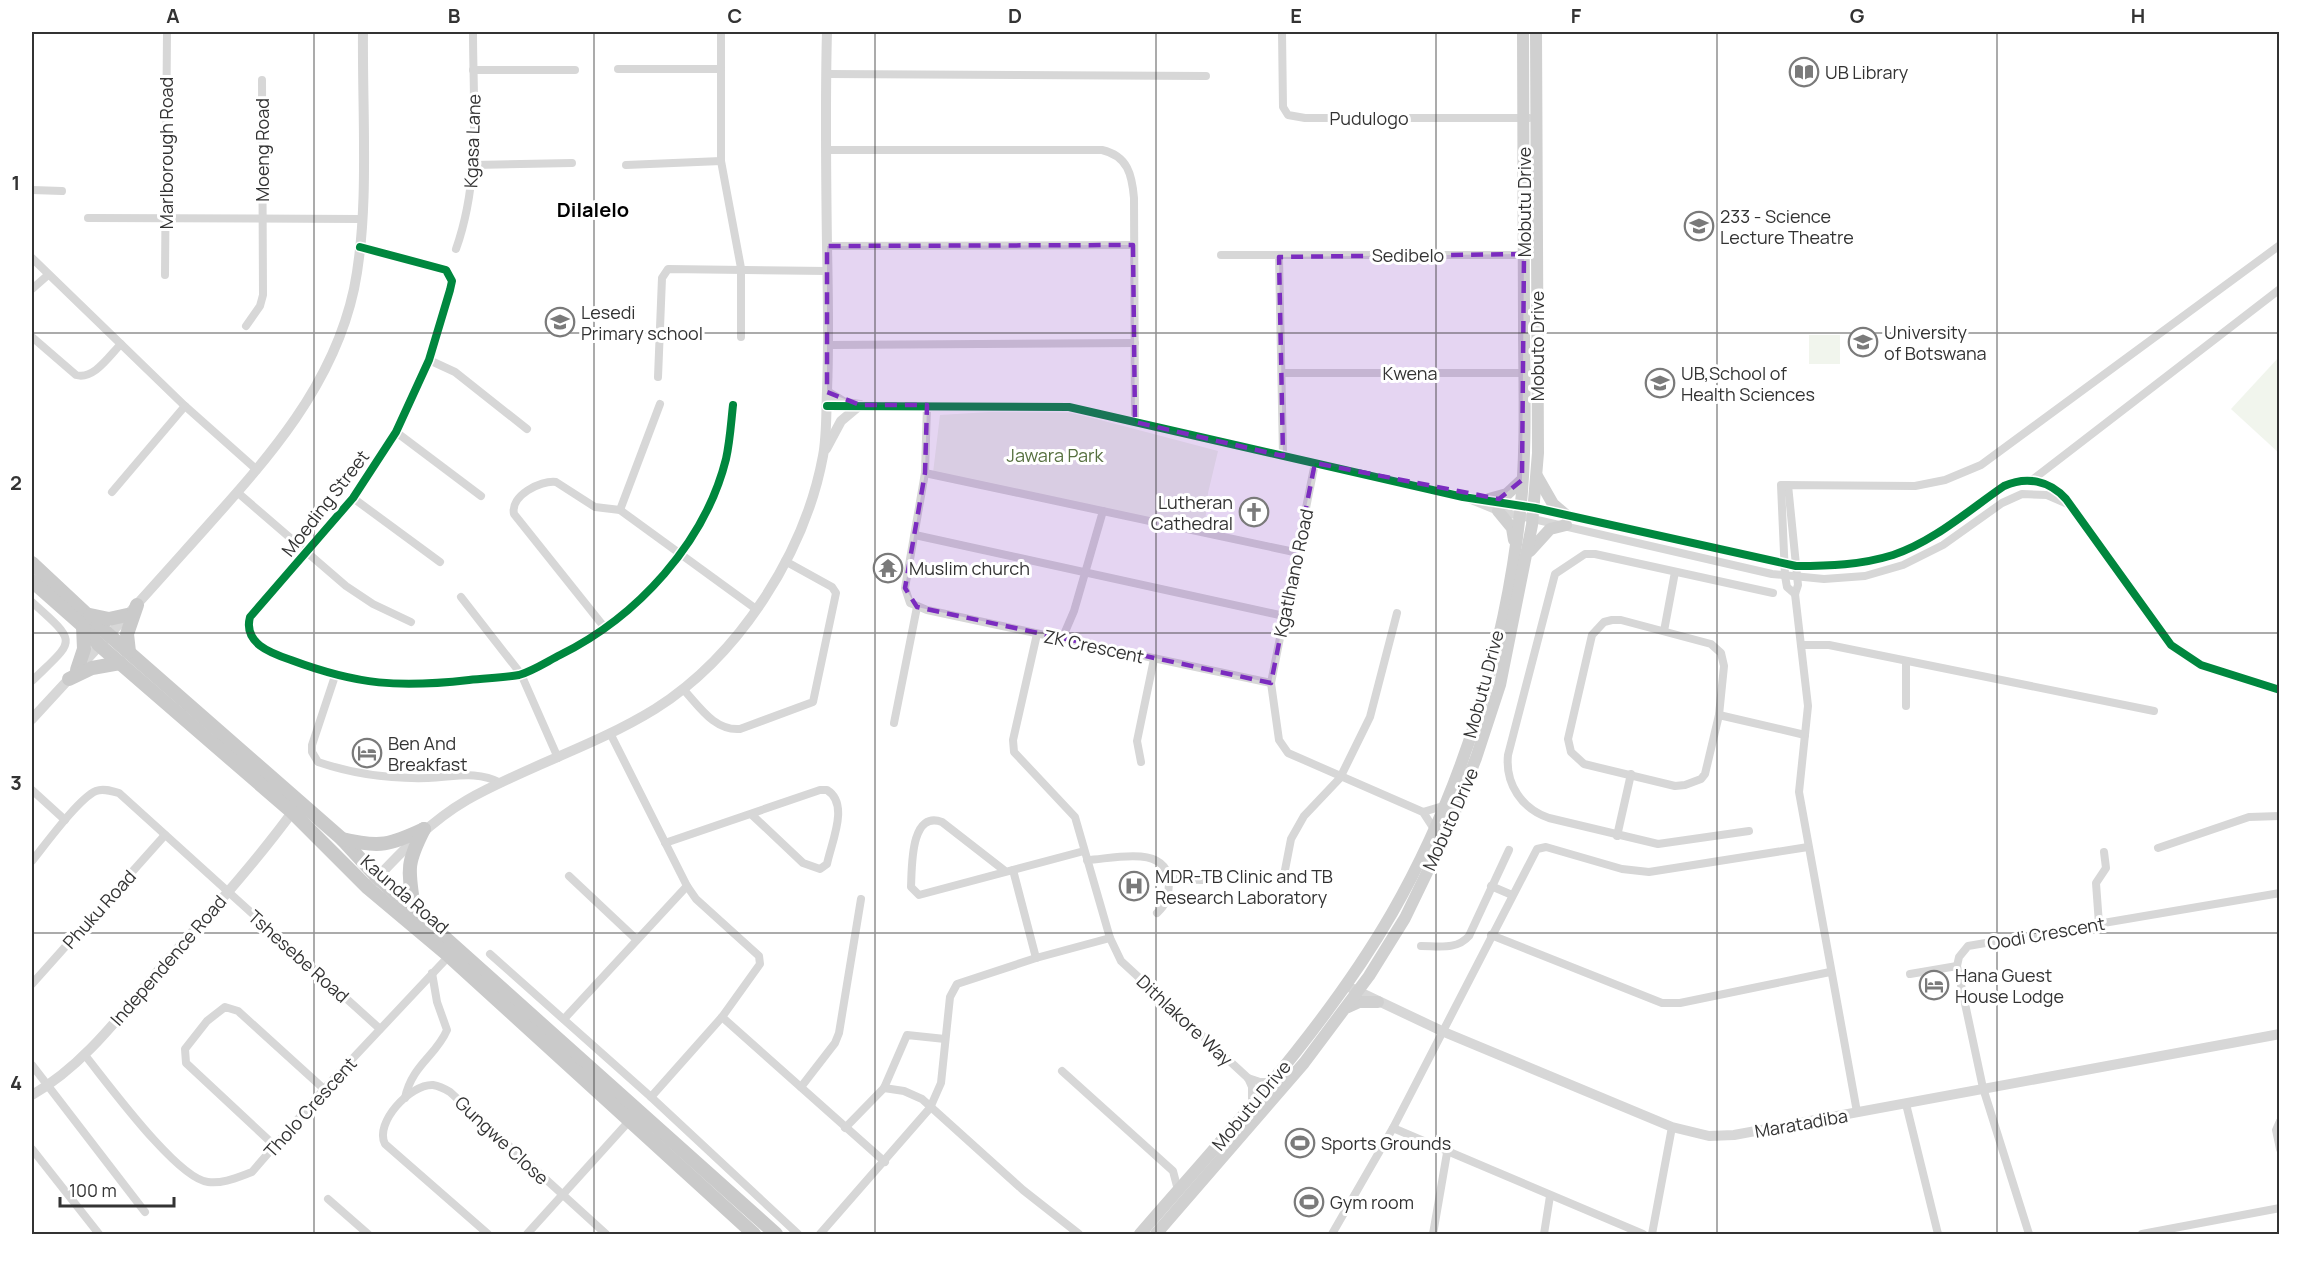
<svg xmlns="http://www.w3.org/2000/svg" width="2311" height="1266" viewBox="0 0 2311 1266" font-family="Manrope,sans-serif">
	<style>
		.green { fill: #f1f5ed }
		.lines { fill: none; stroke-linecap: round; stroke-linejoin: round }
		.minor { stroke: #d7d7d7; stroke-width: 8 }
		.tertiary { stroke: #d7d7d7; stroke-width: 10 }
		.secondary { stroke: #d0d0d0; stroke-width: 12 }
		.primary { stroke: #cacaca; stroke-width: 14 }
		.cycleway-casing { stroke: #fff; stroke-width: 11 }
		.cycleway { stroke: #00873e; stroke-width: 8 }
		.marked { fill: #7b2cbf; fill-opacity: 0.2; stroke: #7b2cbf; stroke-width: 4.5; stroke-dasharray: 12 8; stroke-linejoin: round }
		.grid { fill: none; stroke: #333; stroke-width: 1.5; stroke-opacity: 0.55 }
		.labels { text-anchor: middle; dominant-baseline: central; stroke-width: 6; stroke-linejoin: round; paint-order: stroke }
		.poi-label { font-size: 18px; fill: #333; stroke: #fff; text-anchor: start }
		.street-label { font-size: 18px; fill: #333; stroke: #fff }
		.park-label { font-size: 18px; fill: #56703f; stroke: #fff }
		.neighbourhood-label { font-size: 20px; font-weight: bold; fill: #000; stroke: #fff }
		.neatline { fill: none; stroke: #333; stroke-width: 2 }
		.grid-label { font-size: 20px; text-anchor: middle; font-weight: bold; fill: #333 }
	</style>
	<rect width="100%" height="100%" fill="#fff"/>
	<!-- green -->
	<g class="green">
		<rect x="1809" y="335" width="31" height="29"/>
		<polygon points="2279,357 2279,453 2231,409"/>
		<polygon points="1055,408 1218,451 1208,493 1204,532 933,473 940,415"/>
	</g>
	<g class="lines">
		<!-- minor -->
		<g class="minor">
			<polyline points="721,32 721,161 741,268 741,337"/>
			<polyline points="1282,32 1283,107 1288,115 1305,118 1529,118"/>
			<polyline points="618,69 721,69"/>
			<polyline points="473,70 575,70"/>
			<polyline points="826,74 1206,76"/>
			<path d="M828,150h274c26,6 30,25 32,48l1,224"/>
			<polyline points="474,165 572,163"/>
			<polyline points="626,165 721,161"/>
			<polyline points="32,190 62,191"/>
			<polyline points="88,218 362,219"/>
			<polyline points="827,246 1133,245"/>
			<path d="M360,247l86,23 6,11 -2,9 -21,70 -33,72 -43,66 -103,119c-7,26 20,36 41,43 67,25 108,28 178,20 17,-2 34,-2 50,-5 14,-4 29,-14 41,-20 77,-38 145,-112 166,-196 4,-18 5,-36 7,-54"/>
			<path d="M456,249c25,-70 17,-144 17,-217"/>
			<polyline points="1221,255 1537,255"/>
			<polyline points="1279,257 1283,456"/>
			<polyline points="32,258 185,406 257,470"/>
			<polyline points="165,275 167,32"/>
			<polyline points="32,289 48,275"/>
			<polyline points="246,326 260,306 263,295 262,80"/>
			<path d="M32,337l44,38c18,5 33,-19 45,-31"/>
			<polyline points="829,345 1135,343"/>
			<polyline points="429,360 455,372 527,429"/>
			<polyline points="1282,373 1537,373"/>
			<polyline points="658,377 662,278 668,269 828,271"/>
			<polyline points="927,405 925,473 905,588 910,603 927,610 1271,683"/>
			<path d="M827,406l242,1 394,90 72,11 261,58c33,0 65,-1 97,-11 40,-13 76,-45 111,-69 22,-10 45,-6 62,13l105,146 30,20 79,25"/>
			<polyline points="396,432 481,496"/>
			<polyline points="1315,463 1271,683 1279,740 1288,753 1423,812 1434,829"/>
			<polyline points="925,473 1299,553"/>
			<polyline points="2032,480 2280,289"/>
			<polyline points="1788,485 1798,585 1795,594 1808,706 1799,792 1857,1112"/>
			<polyline points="112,492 185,406"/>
			<polyline points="237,492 346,586 373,604 411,622"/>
			<polyline points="1464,497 1498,511 1772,574 1824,579 1865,576 1903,565 1943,545 2002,503 2022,494 2047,495 2070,505"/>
			<polyline points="353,498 440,562"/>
			<polyline points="620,510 660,404"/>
			<polyline points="915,535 1284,616"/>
			<polyline points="1795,594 1787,587 1785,576 1781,485 1915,486 1945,480 1981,465 2280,245"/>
			<polyline points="461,597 521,674 558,758"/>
			<path d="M32,602c47,42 43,37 0,79"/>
			<polygon points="1612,620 1621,620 1711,644 1721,653 1724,666 1719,715 1705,774 1701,779 1685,785 1675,786 1584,764 1571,752 1568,739 1592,635 1604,622"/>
			<path d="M605,628l-91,-114c-4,-18 26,-34 42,-32l39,25 25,3 136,99"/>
			<polyline points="1664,631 1675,572"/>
			<polyline points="1037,634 1013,740 1014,752 1075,817 1110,938 1121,961 1248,1078 1252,1087 1252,1104"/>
			<polyline points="1062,639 1074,611 1103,511"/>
			<polyline points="1801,645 1829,645 2154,711"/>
			<path d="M335,676l-23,69v7l6,10c35,12 74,17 110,16 27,-1 48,-8 73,5"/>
			<path d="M683,689c16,17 31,42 57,40l73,-27 23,-109 -4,-6 -47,-26"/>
			<polyline points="1906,706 1906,661"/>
			<polyline points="1719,715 1805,735"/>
			<polyline points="894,723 917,607"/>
			<polyline points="1141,762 1137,741 1154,659"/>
			<polyline points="32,790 65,820"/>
			<polyline points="1423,812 1443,806"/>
			<path d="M1749,831l-91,13 -109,-26c-27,-9 -44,-34 -41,-63l47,-181 30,-20h10l178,39"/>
			<polyline points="1617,836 1631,774"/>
			<path d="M665,843l155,-53h7c23,14 4,53 0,74l-7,5 -17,-6 -52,-49"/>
			<polyline points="2158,848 2249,817 2280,816"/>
			<path d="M1087,860c26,-1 82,-17 82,24 -1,13 -2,20 -12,29"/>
			<path d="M32,861c13,-16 47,-63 64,-70 7,-3 16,0 23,2l261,236"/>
			<polyline points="1013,870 1036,958"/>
			<polyline points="1285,870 1291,839 1304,816 1340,778 1370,717 1397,613"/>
			<path d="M1005,871l-63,-49c-32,-12 -30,46 -31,65l8,8 165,-44"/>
			<polyline points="569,876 636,939"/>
			<polyline points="1169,879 1202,880"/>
			<polyline points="1491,886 1512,895"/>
			<polyline points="2099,924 2096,883 2106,868 2104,852"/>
			<polyline points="1491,935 1662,1003 1680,1003 1830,972"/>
			<path d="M1421,946c18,0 36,4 48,-10l40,-86"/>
			<polyline points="490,954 651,1097 722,1017 760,964 759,956 696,899 687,886 611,735"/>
			<polyline points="1910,974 1957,966"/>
			<polyline points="32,984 165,835"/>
			<polyline points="722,1017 885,1162"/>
			<polyline points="564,1019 687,886"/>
			<path d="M84,1054c22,27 93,125 124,128 15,2 30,-5 44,-10l72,-83 125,-133"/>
			<polyline points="32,1065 145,1212"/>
			<polyline points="1062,1071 1173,1171 1178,1190"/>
			<polyline points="1248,1078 1260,1082 1271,1082"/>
			<polyline points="801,1087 835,1043 839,1033 861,899"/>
			<polyline points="884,1088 904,1091 922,1099 1023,1190 1079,1234"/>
			<polyline points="651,1097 798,1234"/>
			<path d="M405,1098c7,-33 31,-42 42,-68l-10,-28 -5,-29"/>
			<polyline points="1906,1104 1938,1234"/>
			<polyline points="2280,1121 2276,1130 2280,1149"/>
			<polyline points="845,1128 884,1088 907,1035 945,1039"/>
			<polyline points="1393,1128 1643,1234"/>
			<polyline points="275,1146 186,1063 185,1049 207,1021 225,1007 238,1011 324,1089"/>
			<polyline points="32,1149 99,1234"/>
			<polyline points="328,1199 368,1234"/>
			<path d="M488,1234l-103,-90c-11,-21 25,-60 48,-59 6,1 12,4 17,7l156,142"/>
			<polyline points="527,1234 631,1119"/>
			<polyline points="820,1234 930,1108 941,1083 950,997 957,984 1036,958 1110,938"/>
			<polyline points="1332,1234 1393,1128 1537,849 1546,847 1622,869 1649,872 1808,847"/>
			<polyline points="1433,1234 1447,1153"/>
			<polyline points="1544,1234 1550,1196"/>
			<polyline points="1652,1234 1672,1127"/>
			<polyline points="2029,1234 1983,1088 1957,966 1959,957 1968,946 2280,893"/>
			<polyline points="2142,1234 2280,1208"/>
		</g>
		<!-- tertiary -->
		<g class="tertiary">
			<polyline points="827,392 845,403 860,405"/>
			<polyline points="826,449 841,421 860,405"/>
			<path d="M32,719c51,-55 102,-111 152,-167 70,-79 147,-156 170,-263 16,-78 8,-177 9,-257"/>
			<path d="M374,881c28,-30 57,-60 93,-81 60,-34 128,-54 188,-91 84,-53 150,-156 168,-253 4,-21 3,-44 4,-65 2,-48 1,-96 0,-145 -1,-71 -2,-143 0,-214"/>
			<polyline points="1351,988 1444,1032 1672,1127 1709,1136 1734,1135 2280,1034"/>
			<path d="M32,1095c51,-29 88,-79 126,-124 47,-53 96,-106 138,-164"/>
		</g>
		<!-- secondary -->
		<g class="secondary">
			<polyline points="1537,476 1553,504 1567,516"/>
			<polyline points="1489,499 1507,494 1522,480"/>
			<polyline points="1498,511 1512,528 1514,540"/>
			<polyline points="1530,551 1550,529 1566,525"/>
			<polyline points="1348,1007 1359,1002 1378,1002"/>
			<path d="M1140,1234c88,-102 184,-203 252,-321 69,-120 113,-263 128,-400 7,-63 4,-128 4,-191 0,-97 0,-194 -1,-290"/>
			<polyline points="1156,1234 1304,1063 1369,976 1405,918 1449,827 1476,758 1500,685 1532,525 1538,453 1536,32"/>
		</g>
		<!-- primary -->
		<g class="primary">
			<polyline points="32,563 109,635 342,839 377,877 776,1234"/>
			<polyline points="32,581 83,626 99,645 292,812 368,888 449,956 754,1234"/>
			<polyline points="90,615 109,619 127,615"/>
			<polyline points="129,652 127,634 137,605"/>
			<polyline points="77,670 84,649 83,626"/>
			<polyline points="69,679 92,668 120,663"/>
			<path d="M342,839c38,9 48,6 82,-10"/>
			<path d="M414,908c-6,-39 -8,-44 10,-79"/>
		</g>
		<!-- cycleway casing -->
		<g class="cycleway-casing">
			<g id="cycleway">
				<path d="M360,247l86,23 6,11 -2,9 -21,70 -33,72 -43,66 -103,119c-7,26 20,36 41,43 67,25 108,28 178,20 17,-2 34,-2 50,-5 14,-4 29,-14 41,-20 77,-38 145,-112 166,-196 4,-18 5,-36 7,-54"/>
				<path d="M827,406l242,1 394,90 72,11 261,58c33,0 65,-1 97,-11 40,-13 76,-45 111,-69 22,-10 45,-6 62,13l105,146 30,20 79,25"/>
			</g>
		</g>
		<!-- cycleway -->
		<use href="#cycleway" class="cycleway"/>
	</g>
	<!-- marked area -->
	<path class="marked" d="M1133,245l2,177 148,34 -4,-199 245,-3 -2,226 -23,19 -184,-36 -44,220 -354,-76 -12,-19 20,-115 2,-68h-67l-33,-13v-146z"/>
	<!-- grid -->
	<path class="grid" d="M314,32v1202M594,32v1202M875,32v1202M1156,32v1202M1436,32v1202M1717,32v1202M1997,32v1202M32,333h2248M32,633h2248M32,933h2248"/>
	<!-- icons -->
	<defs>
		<g id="library-ring" transform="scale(1.5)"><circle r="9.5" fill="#fff" stroke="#7a7a7a" stroke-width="1.5"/><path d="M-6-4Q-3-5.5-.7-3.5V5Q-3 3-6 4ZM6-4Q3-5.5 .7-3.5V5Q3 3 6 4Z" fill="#7a7a7a"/></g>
		<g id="university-ring" transform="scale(1.5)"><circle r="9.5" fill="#fff" stroke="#7a7a7a" stroke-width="1.5"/><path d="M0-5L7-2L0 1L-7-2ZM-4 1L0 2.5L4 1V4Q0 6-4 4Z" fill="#7a7a7a"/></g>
		<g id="school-ring" transform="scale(1.5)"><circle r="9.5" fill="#fff" stroke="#7a7a7a" stroke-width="1.5"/><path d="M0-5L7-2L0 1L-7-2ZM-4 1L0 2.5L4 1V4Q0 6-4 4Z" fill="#7a7a7a"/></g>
		<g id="church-ring" transform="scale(1.5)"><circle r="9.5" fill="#fff" stroke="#7a7a7a" stroke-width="1.5"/><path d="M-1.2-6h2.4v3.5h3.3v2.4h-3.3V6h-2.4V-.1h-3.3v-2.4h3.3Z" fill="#7a7a7a"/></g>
		<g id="temple-ring" transform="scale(1.5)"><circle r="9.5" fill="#fff" stroke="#7a7a7a" stroke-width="1.5"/><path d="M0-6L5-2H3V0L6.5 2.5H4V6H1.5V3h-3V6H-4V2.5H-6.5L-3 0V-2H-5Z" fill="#7a7a7a"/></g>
		<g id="hotel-ring" transform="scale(1.5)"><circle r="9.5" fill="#fff" stroke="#7a7a7a" stroke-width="1.5"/><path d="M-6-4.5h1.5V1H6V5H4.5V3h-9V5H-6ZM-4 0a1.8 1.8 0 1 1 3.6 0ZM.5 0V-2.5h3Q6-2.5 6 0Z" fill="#7a7a7a"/></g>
		<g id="hospital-ring" transform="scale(1.5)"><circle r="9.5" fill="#fff" stroke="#7a7a7a" stroke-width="1.5"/><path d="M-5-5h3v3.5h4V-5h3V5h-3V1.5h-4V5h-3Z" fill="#7a7a7a"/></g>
		<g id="stadium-ring" transform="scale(1.5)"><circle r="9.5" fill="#fff" stroke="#7a7a7a" stroke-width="1.5"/><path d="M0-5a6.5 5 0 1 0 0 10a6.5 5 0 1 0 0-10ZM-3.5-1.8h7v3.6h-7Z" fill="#7a7a7a"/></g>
	</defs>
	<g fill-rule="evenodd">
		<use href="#library-ring" x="1804" y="72"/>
		<use href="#university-ring" x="1699" y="226"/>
		<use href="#school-ring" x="560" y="322"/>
		<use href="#university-ring" x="1863" y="342"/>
		<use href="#school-ring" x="1660" y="383"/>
		<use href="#church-ring" x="1254" y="512"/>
		<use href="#temple-ring" x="888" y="568"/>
		<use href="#hotel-ring" x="367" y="753"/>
		<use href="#hospital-ring" x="1134" y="886"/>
		<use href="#hotel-ring" x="1934" y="985"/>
		<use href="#stadium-ring" x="1300" y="1143"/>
		<use href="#stadium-ring" x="1309" y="1202"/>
	</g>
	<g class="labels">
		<!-- poi labels -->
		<g class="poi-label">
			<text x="1825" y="72">UB Library</text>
			<text x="1720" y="216">233 - Science<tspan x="1720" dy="21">Lecture Theatre</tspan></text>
			<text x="581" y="312">Lesedi<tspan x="581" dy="21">Primary school</tspan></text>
			<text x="1884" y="332">University<tspan x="1884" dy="21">of Botswana</tspan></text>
			<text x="1681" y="373">UB,School of<tspan x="1681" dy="21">Health Sciences</tspan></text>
			<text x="1233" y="502" text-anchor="end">Lutheran<tspan x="1233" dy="21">Cathedral</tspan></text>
			<text x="909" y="568">Muslim church</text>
			<text x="388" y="743">Ben And<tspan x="388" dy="21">Breakfast</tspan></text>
			<text x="1155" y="876">MDR-TB Clinic and TB<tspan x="1155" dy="21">Research Laboratory</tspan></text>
			<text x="1955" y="975">Hana Guest<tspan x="1955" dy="21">House Lodge</tspan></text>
			<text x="1321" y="1143">Sports Grounds</text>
			<text x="1330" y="1202">Gym room</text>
		</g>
		<!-- street labels -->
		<g class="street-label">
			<text x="1369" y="118">Pudulogo</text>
			<text transform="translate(472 141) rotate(-88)">Kgasa Lane</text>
			<text transform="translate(262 150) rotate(-90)">Moeng Road</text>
			<text transform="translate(166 153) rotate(-90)">Marlborough Road</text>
			<text transform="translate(1524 202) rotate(-90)">Mobutu Drive</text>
			<text x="1408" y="255">Sedibelo</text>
			<text transform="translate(1537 346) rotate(-90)">Mobuto Drive</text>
			<text x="1410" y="373">Kwena</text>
			<text transform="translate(325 503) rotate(-52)">Moeding Street</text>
			<text transform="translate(1293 573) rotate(-78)">Kgatlhano Road</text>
			<text transform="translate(1094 646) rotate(12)">ZK Crescent</text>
			<text transform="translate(1483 684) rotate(-75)">Mobutu Drive</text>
			<text transform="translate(1450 819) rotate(-66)">Mobuto Drive</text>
			<text transform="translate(405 894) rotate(41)">Kaunda Road</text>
			<text transform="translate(99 909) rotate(-48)">Phuku Road</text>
			<text transform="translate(2046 933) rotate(-10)">Oodi Crescent</text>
			<text transform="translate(299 956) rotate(42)">Tshesebe Road</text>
			<text transform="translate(168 960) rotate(-49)">Independence Road</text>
			<text transform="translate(1185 1020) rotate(43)">Dithlakore Way</text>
			<text transform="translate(1251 1105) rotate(-50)">Mobutu Drive</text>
			<text transform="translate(310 1107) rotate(-48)">Tholo Crescent</text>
			<text transform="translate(1801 1123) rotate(-10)">Maratadiba</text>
			<text transform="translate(502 1140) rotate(43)">Gungwe Close</text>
		</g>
		<!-- park labels -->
		<g class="park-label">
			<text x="1055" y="455">Jawara Park</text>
		</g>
		<!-- neighbourhood labels -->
		<g class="neighbourhood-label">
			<text x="593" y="209">Dilalelo</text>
		</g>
	</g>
	<!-- border -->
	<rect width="2311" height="1266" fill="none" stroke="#ffffff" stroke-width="66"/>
	<!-- scale -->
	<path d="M60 1197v9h114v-9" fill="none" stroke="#333333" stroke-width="3"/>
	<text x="69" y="1197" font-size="18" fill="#333333" stroke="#ffffff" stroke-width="4.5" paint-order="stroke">100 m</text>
	<rect x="33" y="33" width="2245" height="1200" class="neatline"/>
	<g class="grid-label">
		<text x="173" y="23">A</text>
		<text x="454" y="23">B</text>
		<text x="735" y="23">C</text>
		<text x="1015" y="23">D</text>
		<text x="1296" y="23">E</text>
		<text x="1576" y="23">F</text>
		<text x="1857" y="23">G</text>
		<text x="2138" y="23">H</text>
		<text x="16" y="190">1</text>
		<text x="16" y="490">2</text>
		<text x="16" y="790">3</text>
		<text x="16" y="1090">4</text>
	</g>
</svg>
